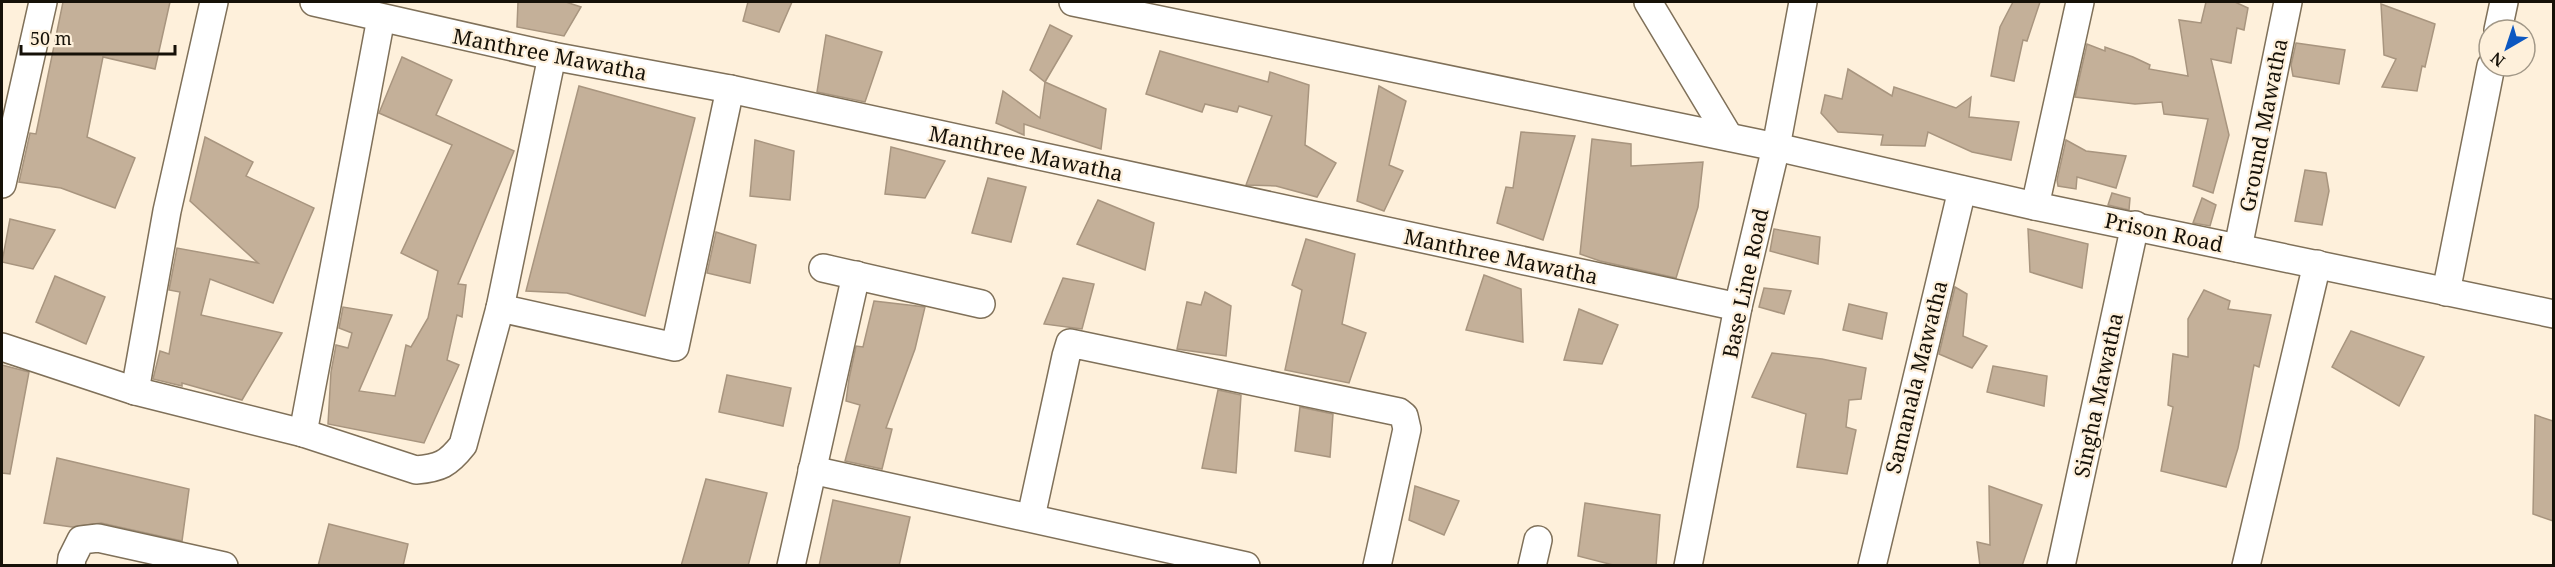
<svg xmlns="http://www.w3.org/2000/svg" width="2555" height="567" viewBox="0 0 2555 567" font-family="'Noto Serif',serif">
	<style>
		.building { fill: #c4b099; stroke: #a8957f; stroke-width: 1.5 }
		.lines { fill: none; stroke-linecap: round; stroke-linejoin: round }
		.minor-casing { stroke: #7f7059; stroke-width: 30 }
		.minor { stroke: #fff; stroke-width: 27 }
		.labels { text-anchor: middle; dominant-baseline: central; stroke-width: 4.5; stroke-linejoin: round; paint-order: stroke }
		.street-label { font-size: 21px; fill: #161108; stroke: #fef0db }
	</style>
	<rect width="100%" height="100%" fill="#fef0db"/>
	<!-- building -->
	<g class="building">
		<polygon points="63,2 170,2 155,69 103,57 87,137 135,158 115,208 61,188 19,182 30,133 36,134"/>
		<polygon points="518,2 566,2 581,7 564,36 517,27"/>
		<polygon points="748,2 792,2 779,32 743,21"/>
		<polygon points="2013,2 2040,2 2027,41 2023,40 2014,81 1991,76 2000,27"/>
		<polygon points="2206,2 2235,2 2248,8 2244,30 2237,28 2231,63 2211,59 2229,135 2213,193 2193,186 2208,119 2164,114 2162,102 2135,104 2075,97 2087,44 2105,51 2105,47 2133,57 2150,65 2149,69 2188,76 2179,20 2201,23"/>
		<polygon points="2381,4 2435,24 2425,67 2422,66 2417,91 2382,87 2396,59 2384,55"/>
		<polygon points="1050,25 1072,36 1045,82 1030,70"/>
		<polygon points="826,35 882,52 865,102 817,92"/>
		<polygon points="2296,43 2345,50 2339,84 2293,76 2291,65"/>
		<polygon points="1160,51 1268,82 1270,72 1309,85 1305,145 1336,163 1317,197 1276,186 1246,185 1272,116 1239,106 1237,112 1205,104 1202,112 1146,94"/>
		<polygon points="402,57 452,80 436,115 514,151 458,284 466,285 462,317 457,315 447,360 459,365 424,443 328,424 331,372 336,345 348,348 352,333 339,328 343,307 392,315 359,391 395,396 406,345 411,347 428,318 438,271 401,253 452,145 379,113"/>
		<polygon points="1848,69 1892,96 1894,87 1956,108 1971,97 1969,117 2019,122 2011,160 1972,152 1928,132 1925,146 1881,145 1883,135 1838,132 1821,113 1825,95 1842,99"/>
		<polygon points="1045,82 1106,109 1101,149 1024,124 1024,135 996,123 1003,91 1040,118"/>
		<polygon points="579,86 695,118 645,316 567,293 526,291"/>
		<polygon points="1379,86 1406,101 1389,165 1403,171 1384,211 1357,201"/>
		<polygon points="1521,132 1575,136 1543,240 1497,223 1506,187 1513,188"/>
		<polygon points="205,137 253,162 246,176 314,208 273,303 210,279 201,315 282,333 242,400 182,383 182,386 153,379 160,351 169,354 180,292 169,290 177,248 258,263 190,201"/>
		<polygon points="1592,139 1631,144 1631,166 1703,162 1698,207 1676,278 1600,261 1580,254"/>
		<polygon points="755,140 794,151 790,200 750,196"/>
		<polygon points="2066,140 2086,151 2126,156 2116,188 2077,177 2076,189 2058,186 2057,180"/>
		<polygon points="891,147 945,161 925,198 885,194"/>
		<polygon points="2305,170 2326,173 2329,191 2322,225 2295,221"/>
		<polygon points="988,178 1026,187 1011,242 972,233"/>
		<polygon points="2112,193 2130,198 2129,210 2108,205"/>
		<polygon points="2202,198 2216,205 2210,226 2193,223"/>
		<polygon points="1098,200 1154,223 1145,270 1077,244"/>
		<polygon points="10,219 55,230 33,269 2,262"/>
		<polygon points="1774,229 1820,237 1818,264 1770,251"/>
		<polygon points="2028,229 2088,244 2082,288 2030,272"/>
		<polygon points="716,232 756,245 750,283 707,273"/>
		<polygon points="1306,239 1355,254 1342,324 1366,333 1349,383 1285,370 1302,290 1292,285"/>
		<polygon points="1484,275 1521,289 1523,342 1466,330"/>
		<polygon points="55,276 105,297 86,344 36,322"/>
		<polygon points="1063,278 1094,284 1082,329 1044,324"/>
		<polygon points="1955,287 1967,294 1963,336 1987,346 1972,368 1939,354"/>
		<polygon points="1764,288 1791,291 1784,314 1759,307"/>
		<polygon points="2204,290 2230,301 2228,309 2271,315 2259,367 2254,365 2238,448 2226,487 2161,471 2173,407 2168,405 2173,354 2188,357 2188,319"/>
		<polygon points="1205,292 1231,306 1226,356 1177,349 1187,302 1201,305"/>
		<polygon points="874,301 925,307 915,349 886,428 892,429 882,469 845,461 860,405 846,401 849,379 856,346 863,347"/>
		<polygon points="1849,304 1887,313 1882,339 1843,330"/>
		<polygon points="1579,309 1618,325 1602,364 1564,360"/>
		<polygon points="2351,331 2424,357 2399,406 2332,367"/>
		<polygon points="1772,353 1822,359 1866,368 1861,399 1849,400 1846,427 1856,430 1847,474 1797,467 1806,414 1752,397"/>
		<polygon points="2,365 29,372 10,474 2,473"/>
		<polygon points="1993,366 2047,376 2044,406 1987,392"/>
		<polygon points="727,375 791,388 783,426 719,412"/>
		<polygon points="1218,390 1241,395 1236,473 1202,468"/>
		<polygon points="1300,407 1333,414 1330,457 1295,451"/>
		<polygon points="2535,415 2553,421 2553,521 2533,514"/>
		<polygon points="57,458 189,489 182,541 101,523 72,527 44,523"/>
		<polygon points="706,479 767,493 748,566 681,566"/>
		<polygon points="1415,486 1459,501 1444,535 1409,520"/>
		<polygon points="1989,486 2042,505 2022,566 1980,566 1977,542 1990,545"/>
		<polygon points="833,500 910,517 899,566 819,566"/>
		<polygon points="1585,503 1660,515 1656,566 1617,566 1578,556"/>
		<polygon points="329,524 408,544 403,566 318,566"/>
	</g>
	<g class="lines">
		<!-- minor casing -->
		<g class="minor-casing">
			<g id="minor">
				<polyline points="314,2 552,56 730,89 1738,307"/>
				<polyline points="1073,2 1776,147 2035,206 2554,314"/>
				<polyline points="1648,2 1729,137"/>
				<polyline points="2498,30 2504,2"/>
				<polyline points="2,184 43,2"/>
				<polyline points="2035,206 2080,2"/>
				<polyline points="2238,248 2288,2"/>
				<polyline points="823,268 981,304"/>
				<polyline points="2446,292 2491,66"/>
				<polyline points="500,308 675,347 730,89"/>
				<path d="M2,347l133,44 168,42 113,37c24,-2 32,-6 47,-25l37,-137 52,-252"/>
				<polyline points="135,391 167,211 214,2"/>
				<polyline points="303,433 381,18"/>
				<polyline points="812,470 1246,566"/>
				<polyline points="1031,517 1066,356 1070,343 1399,412 1404,416 1407,429 1377,566"/>
				<polyline points="71,566 72,558 81,540 98,538 224,566"/>
				<polyline points="791,566 856,275"/>
				<polyline points="1532,566 1538,540"/>
				<polyline points="1688,566 1738,307 1776,147 1803,2"/>
				<polyline points="1872,566 1962,190"/>
				<polyline points="2061,566 2135,225"/>
				<polyline points="2246,566 2317,264"/>
			</g>
		</g>
		<!-- minor -->
		<use href="#minor" class="minor"/>
	</g>
	<g class="labels">
		<!-- street labels -->
		<g class="street-label">
			<text transform="translate(550 54) rotate(11)">Manthree Mawatha</text>
			<text transform="translate(2263 125) rotate(-79)">Ground Mawatha</text>
			<text transform="translate(1026 153) rotate(12)">Manthree Mawatha</text>
			<text transform="translate(2164 232) rotate(12)">Prison Road</text>
			<text transform="translate(1501 256) rotate(12)">Manthree Mawatha</text>
			<text transform="translate(1745 283) rotate(-78)">Base Line Road</text>
			<text transform="translate(1916 377) rotate(-76)">Samanala Mawatha</text>
			<text transform="translate(2098 395) rotate(-78)">Singha Mawatha</text>
		</g>
	</g>
	<!-- border -->
	<rect width="2555" height="567" fill="none" stroke="#161108" stroke-width="6"/>
	<!-- north arrow -->
	<g transform="translate(2507 48) rotate(219)"><circle r="28" fill="#fef0db" stroke="#a19787" stroke-width="1.5"/>
	<path d="M0-4.5L10 22L0 15L-10 22Z" fill="#0c57c1"/>
	<text y="-9" font-size="16" font-weight="bold" text-anchor="middle" fill="#161108">N</text>
	</g>
	<!-- scale -->
	<path d="M21 45v9h154v-9" fill="none" stroke="#161108" stroke-width="3"/>
	<text x="30" y="45" font-size="18" fill="#161108" stroke="#fef0db" stroke-width="4.5" paint-order="stroke">50 m</text>
</svg>
